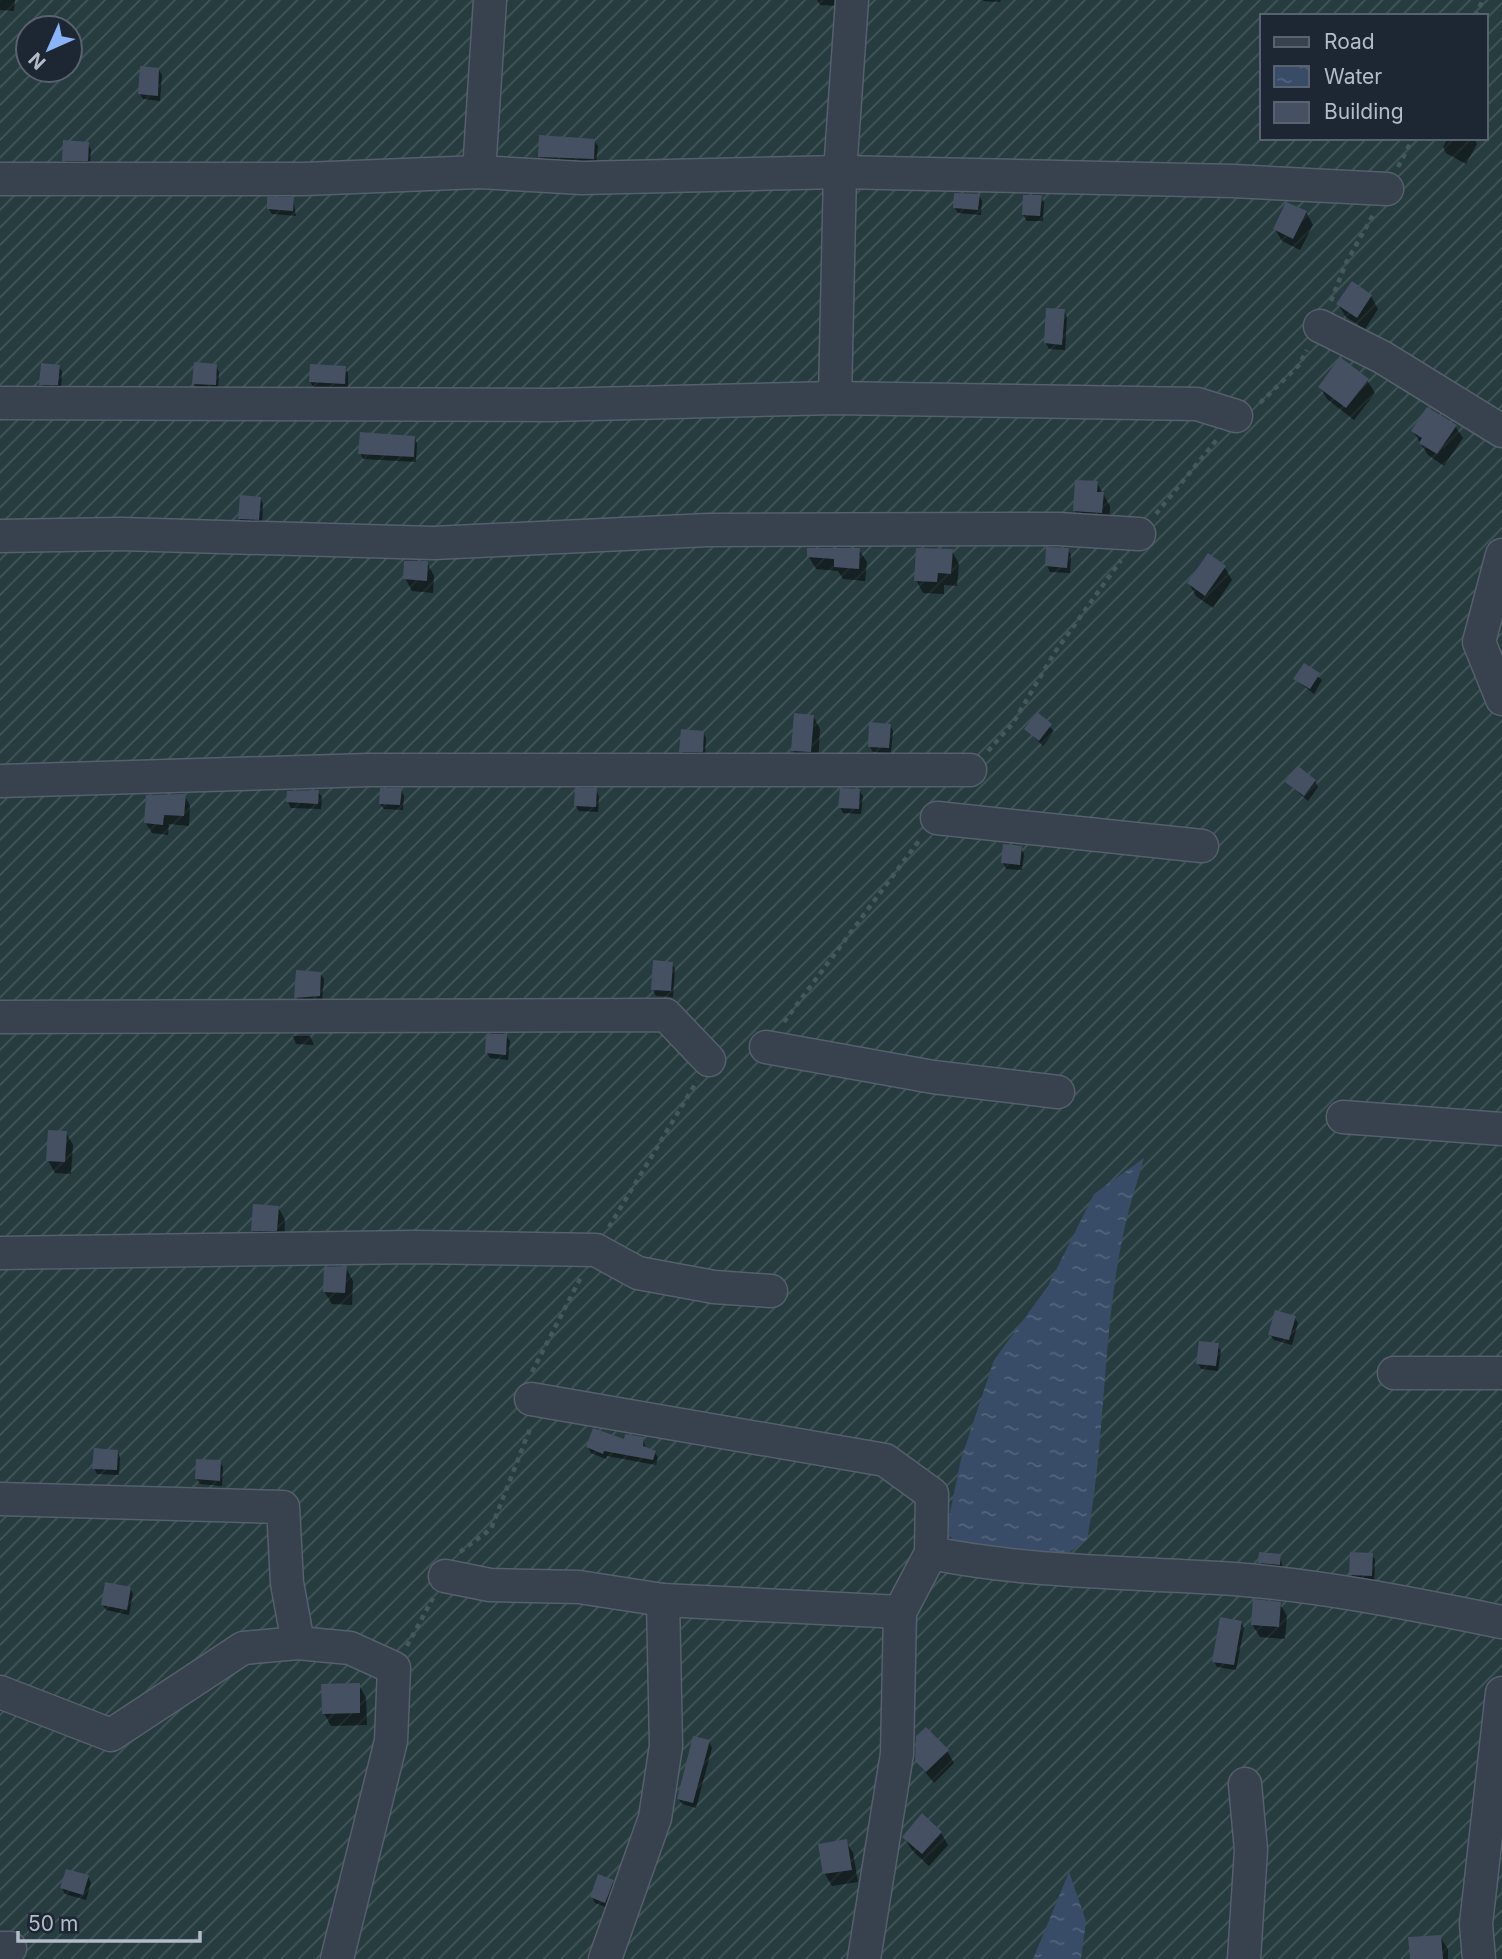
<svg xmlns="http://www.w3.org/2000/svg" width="1502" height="1959" viewBox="0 0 1502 1959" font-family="Inter,sans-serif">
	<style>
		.garden { fill: url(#garden-furrows); fill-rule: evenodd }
		.water { fill: url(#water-ripples) }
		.shadow { fill: #0007 }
		.building { fill: #455162 }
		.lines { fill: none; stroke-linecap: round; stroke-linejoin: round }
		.minor-casing { stroke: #565f6c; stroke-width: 35 }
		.path { stroke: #44595c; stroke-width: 4.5; stroke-dasharray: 5 5; stroke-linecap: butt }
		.minor { stroke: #38414e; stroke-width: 32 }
	</style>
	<defs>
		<pattern id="garden-furrows" width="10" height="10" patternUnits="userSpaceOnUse" patternTransform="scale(1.75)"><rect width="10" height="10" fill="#263c3f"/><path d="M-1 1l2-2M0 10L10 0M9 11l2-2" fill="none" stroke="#435659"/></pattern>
		<pattern id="water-ripples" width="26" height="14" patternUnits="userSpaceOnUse" patternTransform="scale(1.75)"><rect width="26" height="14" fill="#394c67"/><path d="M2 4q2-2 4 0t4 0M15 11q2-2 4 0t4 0" fill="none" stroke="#53647b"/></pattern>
	</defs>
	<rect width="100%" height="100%" fill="#242f3e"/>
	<!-- garden -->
	<path class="garden" d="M0,0h1502v1959h-1502zM1262,16h224v122h-224zM28,28h42v42h-42z"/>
	<!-- water -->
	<g class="water">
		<path d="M1144,1158c-7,25 -15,49 -20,73 -22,101 -18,208 -37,309l-23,16 -105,1 -12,-30 14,-68 33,-99 54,-74 46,-92z"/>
		<polygon points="1069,1872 1086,1921 1081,1959 1033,1959"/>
	</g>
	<!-- shadow -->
	<g class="shadow">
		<polygon points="0,0 15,0 14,11 0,10"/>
		<polygon points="817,0 843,0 842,6 820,5"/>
		<polygon points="983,0 1001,0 1000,2 983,1"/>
		<polygon points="158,69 162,75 160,101 143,99 140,94"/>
		<polygon points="1448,138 1474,138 1477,144 1466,164 1446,153 1443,147"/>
		<polygon points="594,141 598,146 596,164 543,162 540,157"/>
		<polygon points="88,144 91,150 90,166 67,166 64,160"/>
		<polygon points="979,195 982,201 981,215 958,213 954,207"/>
		<polygon points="1041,197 1044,202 1043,221 1027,221 1023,215"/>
		<polygon points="293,199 296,216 272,214 268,208"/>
		<polygon points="1306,212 1313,225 1300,250 1282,241 1275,229"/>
		<polygon points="1371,296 1378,309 1365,329 1346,317 1338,304"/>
		<polygon points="1064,311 1067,317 1065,350 1049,349 1046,343"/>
		<polygon points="59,366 62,372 61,390 44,390 41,384"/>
		<polygon points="216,366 219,372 218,391 197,389 194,384"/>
		<polygon points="345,368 348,373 348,390 314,388 310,382"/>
		<polygon points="1367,380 1375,393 1354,420 1327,399 1320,387"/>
		<polygon points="1455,426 1463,438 1444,466 1428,455 1413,431"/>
		<polygon points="414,437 417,443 416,462 363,459 360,453"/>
		<polygon points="1097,483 1110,506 1109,525 1082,524 1075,511"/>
		<polygon points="260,498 263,504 262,525 243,524 240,519"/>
		<polygon points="859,550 867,562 865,581 843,579 838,571 816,569 809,557"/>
		<polygon points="1068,550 1071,555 1070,573 1050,572 1047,566"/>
		<polygon points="952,551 959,564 957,586 944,585 944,594 923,593 916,580"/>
		<polygon points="427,563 434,576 433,593 412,591 405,578"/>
		<polygon points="1225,568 1232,580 1213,608 1196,596 1189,583"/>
		<polygon points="1304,665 1322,680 1314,694 1295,679"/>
		<polygon points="1037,715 1054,731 1043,746 1026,729"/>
		<polygon points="813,716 820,729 818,764 800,763 793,750"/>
		<polygon points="890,725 893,731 891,753 873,752 870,747"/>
		<polygon points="703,732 706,738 705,757 684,757 681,751"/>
		<polygon points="1315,781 1318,787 1308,801 1287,782"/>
		<polygon points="401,790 404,796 403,810 384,809 380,804"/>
		<polygon points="596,790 599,796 598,812 579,811 575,805"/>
		<polygon points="859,790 863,796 861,814 843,813 840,807"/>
		<polygon points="318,792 322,797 321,809 291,808 288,802"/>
		<polygon points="185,796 190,806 189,826 169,824 168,835 152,833 146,823"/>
		<polygon points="1021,848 1024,854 1022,870 1006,869 1003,863"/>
		<polygon points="672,964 675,969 673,997 656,996 653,990"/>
		<polygon points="320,973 324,979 322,1001 299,1003 296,997"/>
		<polygon points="293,1036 310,1036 314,1045 296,1044"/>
		<polygon points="506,1036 510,1041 508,1060 490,1058 487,1053"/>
		<polygon points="66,1133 73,1145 71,1174 55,1173 48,1160"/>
		<polygon points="278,1207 285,1220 284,1243 260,1243 253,1231"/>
		<polygon points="346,1268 353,1281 352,1305 332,1304 324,1291"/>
		<polygon points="1294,1317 1298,1323 1292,1345 1274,1340 1270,1335"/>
		<polygon points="1217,1345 1221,1351 1218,1371 1201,1369 1198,1363"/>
		<polygon points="643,1439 646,1449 655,1452 658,1458 656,1465 607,1456 606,1459 591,1453 588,1447"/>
		<polygon points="117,1451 120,1457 119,1475 97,1474 94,1468"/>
		<polygon points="220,1462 223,1467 222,1486 200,1484 197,1479"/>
		<polygon points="1280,1555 1283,1570 1264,1568 1260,1562"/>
		<polygon points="1372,1555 1375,1560 1374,1582 1354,1580 1351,1574"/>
		<polygon points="130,1588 133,1594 129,1615 106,1610 103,1605"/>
		<polygon points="1280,1604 1287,1616 1285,1639 1260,1637 1252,1624"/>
		<polygon points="1241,1622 1244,1628 1236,1670 1217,1667 1214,1661"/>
		<polygon points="359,1685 366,1698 367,1725 331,1726 324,1713"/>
		<polygon points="709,1742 712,1748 696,1808 682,1804 678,1798"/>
		<polygon points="947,1751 954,1763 934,1783 916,1760"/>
		<polygon points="941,1833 948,1845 929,1866 912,1850 904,1837"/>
		<polygon points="846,1841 853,1853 858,1882 832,1886 825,1874"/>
		<polygon points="88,1877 91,1883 86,1900 65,1894 62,1888"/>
		<polygon points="612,1881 616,1887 608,1908 595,1903 592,1897"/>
		<polygon points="1440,1937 1448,1949 1448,1959 1412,1959"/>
	</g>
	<!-- building -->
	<g class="building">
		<polygon points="140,66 159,68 158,96 138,94"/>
		<polygon points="539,135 595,139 594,159 538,157"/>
		<polygon points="63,140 89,142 88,161 62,161"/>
		<polygon points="954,193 980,194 978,210 953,208"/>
		<polygon points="1023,195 1042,195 1040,216 1022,215"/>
		<polygon points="267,197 294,197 293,211 267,209"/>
		<polygon points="1286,202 1307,211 1293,239 1273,229"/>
		<polygon points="1352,281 1372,295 1357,318 1336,304"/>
		<polygon points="1046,308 1065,309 1062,345 1044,343"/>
		<polygon points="1340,357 1369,379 1346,408 1318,387"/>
		<polygon points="194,362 217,364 216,385 192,384"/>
		<polygon points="41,363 60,365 58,385 39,385"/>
		<polygon points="310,364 346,366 345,384 309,382"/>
		<polygon points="1427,407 1457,425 1437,454 1419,443 1422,438 1411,431"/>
		<polygon points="360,432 415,436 414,457 358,454"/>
		<polygon points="1075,480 1098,481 1097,492 1104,492 1102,513 1073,511"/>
		<polygon points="240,495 261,497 259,520 238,519"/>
		<polygon points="1046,547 1069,548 1067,568 1045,566"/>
		<polygon points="807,548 860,548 859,569 834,567 834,559 807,557"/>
		<polygon points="916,548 953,549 951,574 938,573 937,582 914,581"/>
		<polygon points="1208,553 1226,566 1205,596 1187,583"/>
		<polygon points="404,561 428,561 427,581 403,579"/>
		<polygon points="1304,663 1320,673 1310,689 1293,679"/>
		<polygon points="1037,712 1052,724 1039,741 1024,729"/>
		<polygon points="794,713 814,715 811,752 791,751"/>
		<polygon points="869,722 891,724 889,748 868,747"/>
		<polygon points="681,729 704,731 703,752 679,752"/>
		<polygon points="1298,766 1316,780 1304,796 1285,782"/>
		<polygon points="380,788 402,788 400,805 379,804"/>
		<polygon points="575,788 597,788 596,807 574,806"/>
		<polygon points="840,788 860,789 859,809 838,808"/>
		<polygon points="319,790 318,804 286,802 287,791"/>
		<polygon points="186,794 184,816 164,815 163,825 144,823 146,795"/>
		<polygon points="1003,844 1022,846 1020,865 1001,863"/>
		<polygon points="653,960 673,962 671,991 651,990"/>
		<polygon points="296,970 321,972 320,996 294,998"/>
		<polygon points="486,1034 507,1034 506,1055 485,1053"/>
		<polygon points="48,1130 67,1131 65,1162 46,1161"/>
		<polygon points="253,1204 279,1206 277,1231 251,1231"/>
		<polygon points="347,1266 345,1293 323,1292 324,1267"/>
		<polygon points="1275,1310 1296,1316 1289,1340 1268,1335"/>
		<polygon points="1199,1341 1219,1343 1216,1366 1196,1364"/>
		<polygon points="593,1428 624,1439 625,1434 644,1437 643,1446 656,1451 653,1460 604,1451 603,1454 586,1447"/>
		<polygon points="94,1448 118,1450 117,1470 92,1469"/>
		<polygon points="196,1459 221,1460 220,1481 195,1479"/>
		<polygon points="1259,1552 1281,1554 1280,1565 1258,1563"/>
		<polygon points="1350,1552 1373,1553 1372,1576 1349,1575"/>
		<polygon points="105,1582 131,1587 127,1610 101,1605"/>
		<polygon points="1253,1599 1281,1602 1279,1627 1251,1625"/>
		<polygon points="1220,1617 1242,1621 1234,1665 1212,1662"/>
		<polygon points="360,1683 360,1713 322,1714 321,1684"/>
		<polygon points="926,1727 949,1750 926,1772 915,1761 916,1736"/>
		<polygon points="693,1736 710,1740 693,1803 677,1799"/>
		<polygon points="922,1813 942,1832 922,1854 902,1837"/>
		<polygon points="847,1839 852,1870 823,1874 818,1844"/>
		<polygon points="66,1869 89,1875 83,1895 60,1888"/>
		<polygon points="598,1874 614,1880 605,1903 590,1897"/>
		<polygon points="1441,1935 1443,1959 1410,1959 1408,1937"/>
	</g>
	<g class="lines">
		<!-- minor casing -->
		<g class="minor-casing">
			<g id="minor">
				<polyline points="479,172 490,0"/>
				<polyline points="0,179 304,179 479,172 582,178 840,172 1233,181 1387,189"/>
				<polyline points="1320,326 1382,357 1502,431"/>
				<polyline points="835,398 840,172 852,0"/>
				<polyline points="0,403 551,405 835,398 1197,404 1236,416"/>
				<polyline points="0,536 121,534 433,543 708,530 1058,529 1139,534"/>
				<polyline points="1502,555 1479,642 1502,699"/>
				<polyline points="0,781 369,770 970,770"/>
				<polyline points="937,818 1202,846"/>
				<polyline points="0,1017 666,1015 709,1060"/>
				<polyline points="766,1047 933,1077 1058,1092"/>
				<polyline points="1343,1117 1502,1129"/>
				<polyline points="0,1253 416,1247 596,1250 638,1273 714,1287 771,1291"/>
				<polyline points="1394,1373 1502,1373"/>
				<polyline points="531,1399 885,1460 932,1494 931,1553 900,1612 897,1754 864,1959"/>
				<polyline points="0,1499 283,1507 287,1583 298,1643"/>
				<path d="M931,1553c100,20 201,19 303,26 89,7 180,25 268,43"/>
				<polyline points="445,1576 490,1585 579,1587 663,1600 900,1612"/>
				<polyline points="0,1692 111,1735 243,1648 298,1643 350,1648 394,1668 391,1741 337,1959"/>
				<polyline points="0,1948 10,1948"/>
				<polyline points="605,1959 655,1818 666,1746 663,1600"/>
				<polyline points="1244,1959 1251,1850 1245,1784"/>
				<polyline points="1479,1959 1476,1924 1502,1693"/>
			</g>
		</g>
		<!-- path -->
		<g class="path">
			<polyline points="1475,16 1483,0"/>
			<polyline points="1398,167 1413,138"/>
			<polyline points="1331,301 1346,263 1373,215"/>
			<polyline points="1260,403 1299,365 1307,350"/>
			<polyline points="1156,514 1219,437"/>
			<polyline points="988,751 1013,723 1055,652 1121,560"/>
			<polyline points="784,1022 921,838"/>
			<polyline points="609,1227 697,1081"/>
			<polyline points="532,1372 581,1277"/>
			<polyline points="460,1552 491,1529 531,1426"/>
			<polyline points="407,1646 433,1598"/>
		</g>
		<!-- minor -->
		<use href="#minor" class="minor"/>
	</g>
	<!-- legend -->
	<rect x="1260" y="14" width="228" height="126" fill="#1d2633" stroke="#59626f" stroke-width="2"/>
	<rect x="1274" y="37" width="35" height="10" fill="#38414e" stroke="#59626f" stroke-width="2"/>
	<text x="1324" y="49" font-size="21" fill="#b4bcc9">Road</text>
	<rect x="1274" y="66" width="35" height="21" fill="url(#water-ripples)" stroke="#59626f" stroke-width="2"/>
	<text x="1324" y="84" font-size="21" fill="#b4bcc9">Water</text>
	<rect x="1274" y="102" width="35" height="21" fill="#455162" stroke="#59626f" stroke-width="2"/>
	<text x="1324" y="119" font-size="21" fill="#b4bcc9">Building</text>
	<!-- north arrow -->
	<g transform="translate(49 49) rotate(225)"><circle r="33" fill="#1d2633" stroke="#59626f" stroke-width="2"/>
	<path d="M0-5L12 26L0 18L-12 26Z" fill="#8ab4f8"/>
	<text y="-10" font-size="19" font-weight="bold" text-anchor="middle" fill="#b4bcc9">N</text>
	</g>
	<!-- scale -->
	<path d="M18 1931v10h182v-10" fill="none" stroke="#b4bcc9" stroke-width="3.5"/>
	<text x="28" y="1931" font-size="21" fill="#b4bcc9" stroke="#1d2633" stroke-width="5" paint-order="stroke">50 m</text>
</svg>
